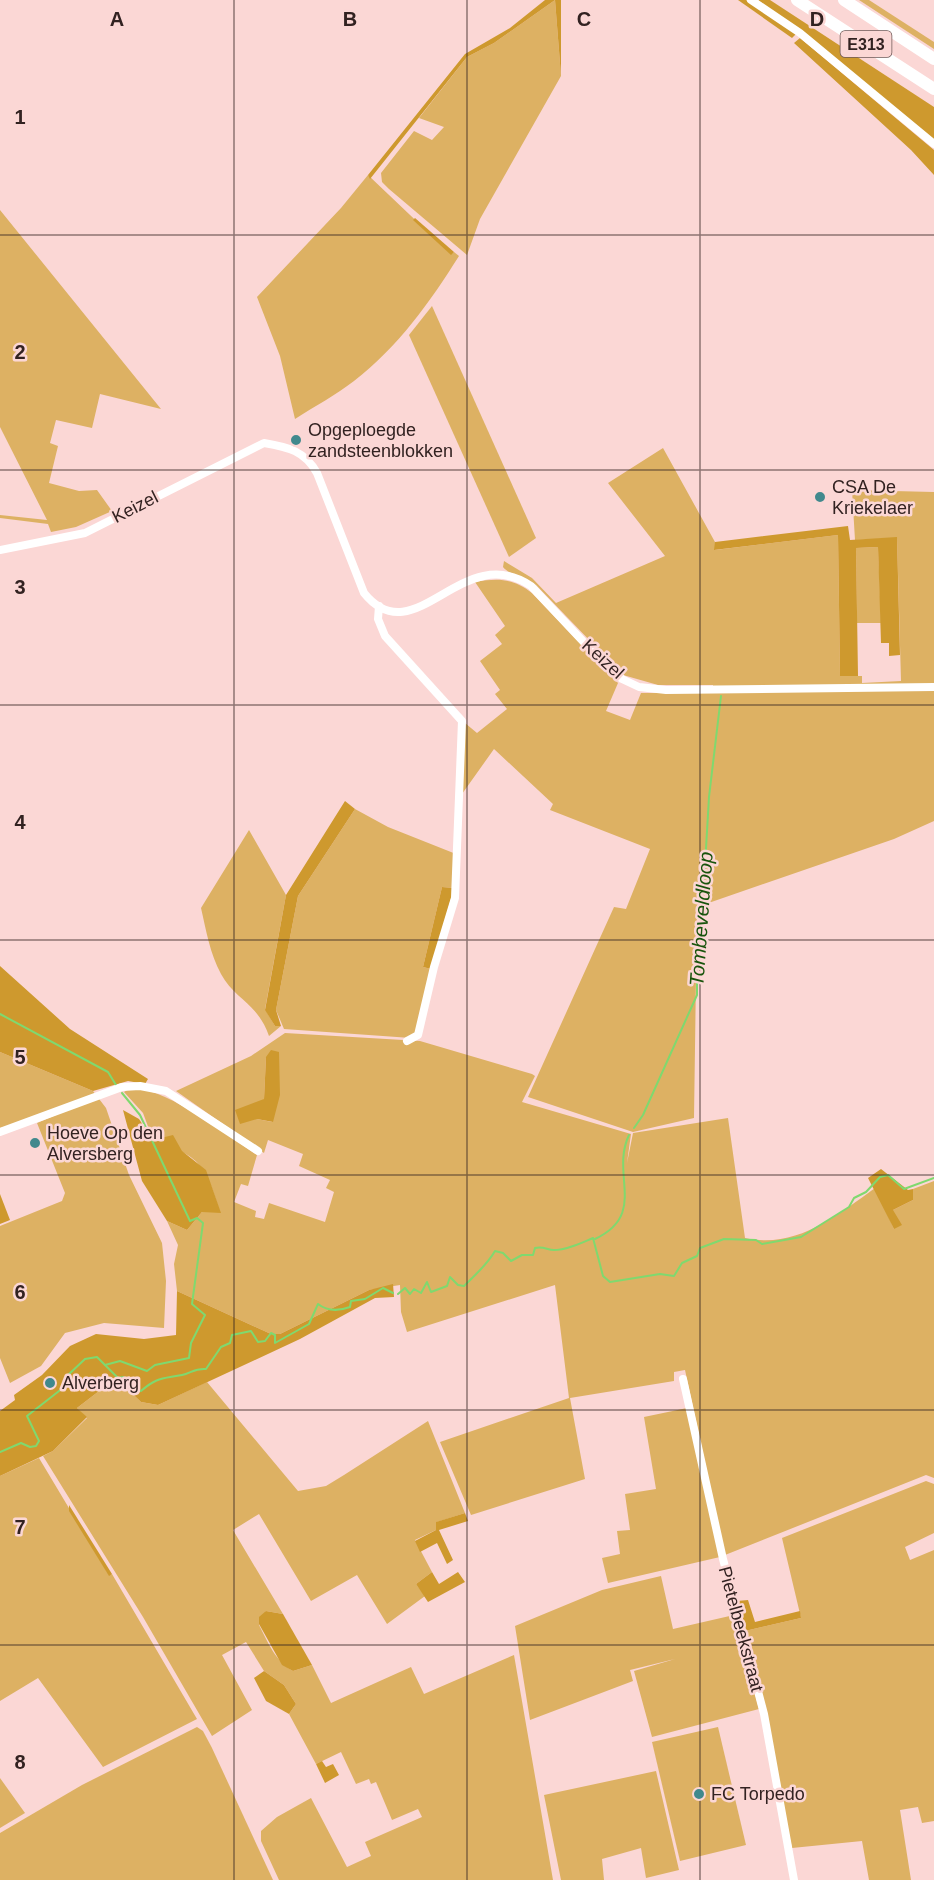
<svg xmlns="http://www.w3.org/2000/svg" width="934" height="1880" viewBox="0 0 934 1880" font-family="Helvetica,sans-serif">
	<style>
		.green { fill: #ddb163; fill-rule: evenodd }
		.forest { fill: #ce992e }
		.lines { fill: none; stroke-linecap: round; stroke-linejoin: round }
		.stream { stroke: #7fd96f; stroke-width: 2 }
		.minor { stroke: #fff; stroke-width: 8 }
		.highway { stroke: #fff; stroke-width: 12 }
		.grid { fill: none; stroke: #322221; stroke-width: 1.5; stroke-opacity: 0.55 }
		.poi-dot { fill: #41898d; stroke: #fbd7d5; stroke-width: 2 }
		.labels { text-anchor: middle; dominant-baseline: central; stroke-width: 5; stroke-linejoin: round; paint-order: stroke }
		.shield { fill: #fbd7d5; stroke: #6e5857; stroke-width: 1.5 }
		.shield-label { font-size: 16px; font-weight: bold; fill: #322221 }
		.poi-label { font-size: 18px; fill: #322221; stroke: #fbd7d5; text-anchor: start }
		.street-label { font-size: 18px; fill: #322221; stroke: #fbd7d5 }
		.water-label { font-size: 20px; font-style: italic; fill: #18540c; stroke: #fbd7d5 }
		.grid-label { font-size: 20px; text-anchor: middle; font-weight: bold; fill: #322221; stroke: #fbd7d5; stroke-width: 5; stroke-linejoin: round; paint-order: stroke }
	</style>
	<rect width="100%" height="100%" fill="#fbd7d5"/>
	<!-- green -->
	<g class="green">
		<polygon points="555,0 561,76 480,219 467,255 389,189 382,182 381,173 414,131 432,140 444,127 419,118 467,57 494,43"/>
		<polygon points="859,0 869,0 934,42 934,49"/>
		<path d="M368,175l83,79 3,-2 5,4c-29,46 -61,91 -105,125 -18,14 -39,25 -59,38l-15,-63 -23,-59 84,-89z"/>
		<polygon points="0,210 161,409 100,394 92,428 56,420 50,443 58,446 49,483 79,491 97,490 112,511 76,527 51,532 48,524 0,518 0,515 47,520 0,427"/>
		<polygon points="432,306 536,538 509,557 409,335"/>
		<path d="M663,448l52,94v8l123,-15 2,141h22v7l39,-2 -4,-143 -42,2 -3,-50 82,2v329l-40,18 -197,68 -3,211 -61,14 -105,-35 86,-190 12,2 24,-60 -100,-39 3,-6 -59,-55 -32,45 3,-71 12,10 30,-24 -12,-15 5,-4 -20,-29 22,-17 -7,-9 10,-9 -30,-44c23,-4 38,-4 57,11l86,90 -12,28 24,9 11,-27h72v-8h-55l-35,-10 -87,-90c-10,-7 -28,-11 -33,-18l1,-6 28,17 24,25 109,-47 -57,-73z"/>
		<polygon points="878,547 881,623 857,623 856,548"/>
		<polygon points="355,809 388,827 456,854 454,888 442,887 423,967 431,969 417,1030 411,1038 284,1029 276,1010 298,896"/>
		<path d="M249,830l37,65 -21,114 10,17h6l-12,10c-12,-34 -34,-36 -48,-62 -11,-20 -15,-44 -20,-66z"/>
		<path d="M285,1033l135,8 112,33 3,2 -13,26 109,32 -4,29 6,-30 95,-15 17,120c51,11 90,-21 130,-50l19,41 -1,-19 20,-10v-11l21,-8v297l-8,-3 -201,80 -40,-185 -11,2v9l-104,17 15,81 -114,36 -31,-73 129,-44 -14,-113 -148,47 -6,-20 -1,-27 -31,5 -89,44h-9l-94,-43 -3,-27 4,-19 -11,-24 20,9 15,-18h18c-15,-48 -19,-55 -67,-72l-10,-27 -19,-21c24,-19 111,48 133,63l-9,31 -7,-2 -7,18 22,9 -1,6 9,2 5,-16 56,19 9,-30 -8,-4 4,-8 -31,-14 4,-12 -35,-14 -4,13 -88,-62 75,-35zM266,1057l7,64 -1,1 -15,-3 7,-20z"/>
		<polygon points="0,1052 93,1091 106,1108 129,1175 162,1243 166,1281 164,1328 104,1323 65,1333 41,1366 10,1383 0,1358 0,1226 62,1201 65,1193 37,1123 56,1115 0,1128"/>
		<path d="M116,1378l25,24 17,3 49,-23 91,109 28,-5 18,-11 84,-54 37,92 -28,9 -1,8 -21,10 17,32 -16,12 9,12 -38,28 -30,-49 -46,26 -52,-87 -26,16 50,84 -17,-3 -7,14c9,17 16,36 34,46l19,-6 19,38 80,-36 13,27 90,-39 39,225h-274l-18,-39v-10l16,-14 34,-19 36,69 24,-11 -6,-14 57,-25 -4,-8 -26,11 -16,-38 -5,2 -2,-5 -13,5 -15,-32 -25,12 -27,-50 7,-10 -12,-19 -20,-14 -18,-29 -24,13 30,55 -40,26 -69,-119 -100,-161 10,-5 34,-33 -10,-10z"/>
		<polygon points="687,1408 720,1557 608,1583 602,1558 620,1554 617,1531 630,1530 625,1494 656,1489 644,1417"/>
		<polygon points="39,1458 109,1575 112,1574 197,1719 103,1767 38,1678 0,1701 0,1476"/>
		<polygon points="926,1481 934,1484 934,1533 905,1547 910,1560 934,1550 934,1821 922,1823 918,1807 900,1810 911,1880 869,1880 862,1841 792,1848 745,1631 801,1618 782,1538"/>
		<polygon points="661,1576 673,1629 734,1615 759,1709 652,1737 634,1671 675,1659 630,1670 633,1681 530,1720 515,1626 602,1590"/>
		<polygon points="197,1727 203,1731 212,1748 273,1880 0,1880 0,1833 82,1785"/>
		<polygon points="718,1727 746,1845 680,1861 652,1742"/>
		<polygon points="656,1771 679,1870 646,1878 641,1848 602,1859 604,1880 561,1880 544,1795"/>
		<polygon points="0,1778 25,1813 0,1828"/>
	</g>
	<!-- forest -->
	<g class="forest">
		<polygon points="545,0 561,0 561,76 555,0 494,43 467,57 370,179 368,175 465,54 510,28"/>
		<polygon points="738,0 746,0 796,34 792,38"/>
		<polygon points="758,0 770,0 934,107 934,141"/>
		<polygon points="800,38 934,150 934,175 911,150 794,43"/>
		<polygon points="415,218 454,252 451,255 413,220"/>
		<polygon points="848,526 850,540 897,537 900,655 889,656 889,643 881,643 878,547 856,548 858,676 840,676 838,535 714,550 715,542"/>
		<polygon points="345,801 355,809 298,896 276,1010 281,1026 275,1026 265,1010 286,895"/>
		<polygon points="442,887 454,888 431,969 423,967"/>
		<polygon points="0,966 70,1029 148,1079 145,1084 128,1081 93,1091 0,1052"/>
		<polygon points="271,1050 279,1052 280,1095 273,1122 257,1119 240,1124 235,1110 264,1099 266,1057"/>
		<polygon points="123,1110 139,1119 153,1140 173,1135 182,1151 206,1170 221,1213 202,1212 187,1230 167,1221 142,1181"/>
		<polygon points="881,1169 908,1190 913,1189 913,1200 893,1210 902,1225 894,1229 868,1178"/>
		<polygon points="0,1194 10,1220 0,1224"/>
		<polygon points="393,1284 394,1297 375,1298 300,1339 158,1405 141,1402 116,1378 77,1408 87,1417 53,1451 0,1476 0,1411 15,1400 14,1395 42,1375 70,1346 96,1334 144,1339 176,1335 177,1291 271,1334 280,1334 369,1290"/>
		<polygon points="69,1505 112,1574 109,1576 69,1511"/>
		<polygon points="465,1513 468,1521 439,1530 453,1560 447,1564 437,1543 420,1552 415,1541 436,1530 436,1522"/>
		<polygon points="432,1572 439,1584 458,1572 465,1582 428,1602 416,1584"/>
		<polygon points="748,1600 755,1622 800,1611 801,1618 745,1631 737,1601"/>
		<polygon points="266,1611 283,1614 312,1665 293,1671 282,1665 259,1624 259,1617"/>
		<polygon points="264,1671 284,1685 296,1704 289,1714 266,1701 254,1678"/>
		<polygon points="322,1761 326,1767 333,1764 339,1775 325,1783 316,1764"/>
	</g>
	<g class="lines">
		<!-- stream -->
		<g class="stream">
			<polyline points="0,1014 108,1072 116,1085"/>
			<polyline points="634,1128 643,1115 697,995 697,936 702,917 709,797 721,696"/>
			<path d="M595,1239c53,-25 15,-64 34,-104"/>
			<path d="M398,1294l7,-6 5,6 4,-5 7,4 6,-11 4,10 16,-6 3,-9 8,8 6,1c11,-11 23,-21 31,-35l8,2 8,8 11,-6h11l2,-7c9,-2 12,2 19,2 13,0 27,-7 39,-12l10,38 7,6 50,-8 14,2 8,-13 15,-7 3,-8 24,-9 32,1 6,4 39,-7 48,-30 5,-9 12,-6 14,-15 8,-2 16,14 30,-11"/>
			<polyline points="105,1365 120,1361 147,1371 155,1365 189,1358 191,1343 205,1315 192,1304 203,1223 197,1218 190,1221 140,1115 122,1093"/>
			<path d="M0,1452l21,-9 9,4 6,-1 3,-5 -12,-25 41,-32 -1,-8 18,-17 12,-2 21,21 5,-1 12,13 6,1c16,-14 21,-12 41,-16 9,-2 13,-7 24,-6l15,-22 9,-4 2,-8 19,-4 7,11 7,-1 6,-8 4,2v8l34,-19 9,-20c9,7 21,7 32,3l1,-6 14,-2 18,-11 10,5"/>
		</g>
		<!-- minor -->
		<g class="minor">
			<polyline points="751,0 800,33 934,144"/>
			<path d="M0,550l85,-17 179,-90c24,4 41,8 53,30l47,120c51,63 98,-54 167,-7l63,67 28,26 17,8 27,3 268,-3"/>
			<polyline points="379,606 378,619 385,636 462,721 455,898 434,967 418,1035 407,1041"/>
			<polyline points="0,1132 122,1087 140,1086 166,1091 258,1151"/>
			<polyline points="683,1379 723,1559 764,1714 794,1880"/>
		</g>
		<!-- highway -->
		<g class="highway">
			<polyline points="797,0 934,89"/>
			<polyline points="844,0 934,59"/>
		</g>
	</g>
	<!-- grid -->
	<path class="grid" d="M234,0v1880M467,0v1880M700,0v1880M0,235h934M0,470h934M0,705h934M0,940h934M0,1175h934M0,1410h934M0,1645h934"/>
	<!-- markers -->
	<g class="poi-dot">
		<circle cx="296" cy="440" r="6"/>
		<circle cx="820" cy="497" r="6"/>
		<circle cx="35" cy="1143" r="6"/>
		<circle cx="50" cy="1383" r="6"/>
		<circle cx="699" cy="1794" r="6"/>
	</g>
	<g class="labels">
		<!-- shield labels -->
		<rect class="shield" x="840.5" y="31" width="51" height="26" rx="4.5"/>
		<g class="shield-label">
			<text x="866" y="44">E313</text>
		</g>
		<!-- poi labels -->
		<g class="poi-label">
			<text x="308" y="430">Opgeploegde<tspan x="308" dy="21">zandsteenblokken</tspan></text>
			<text x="832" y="487">CSA De<tspan x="832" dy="21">Kriekelaer</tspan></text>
			<text x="47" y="1133">Hoeve Op den<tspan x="47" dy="21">Alversberg</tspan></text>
			<text x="62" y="1383">Alverberg</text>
			<text x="711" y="1794">FC Torpedo</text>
		</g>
		<!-- street labels -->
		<g class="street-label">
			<text transform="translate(135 507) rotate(-27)">Keizel</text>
			<text transform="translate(603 659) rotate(42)">Keizel</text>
			<text transform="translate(741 1629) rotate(75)">Pietelbeekstraat</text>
		</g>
		<!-- water labels -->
		<g class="water-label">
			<text transform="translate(701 919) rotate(-86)">Tombeveldloop</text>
		</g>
	</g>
	<g class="grid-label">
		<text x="117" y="26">A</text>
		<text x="350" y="26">B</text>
		<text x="584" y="26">C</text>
		<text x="817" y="26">D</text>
		<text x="20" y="124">1</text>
		<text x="20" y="359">2</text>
		<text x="20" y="594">3</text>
		<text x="20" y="829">4</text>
		<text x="20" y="1064">5</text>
		<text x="20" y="1299">6</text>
		<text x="20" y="1534">7</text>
		<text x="20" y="1769">8</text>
	</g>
</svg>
